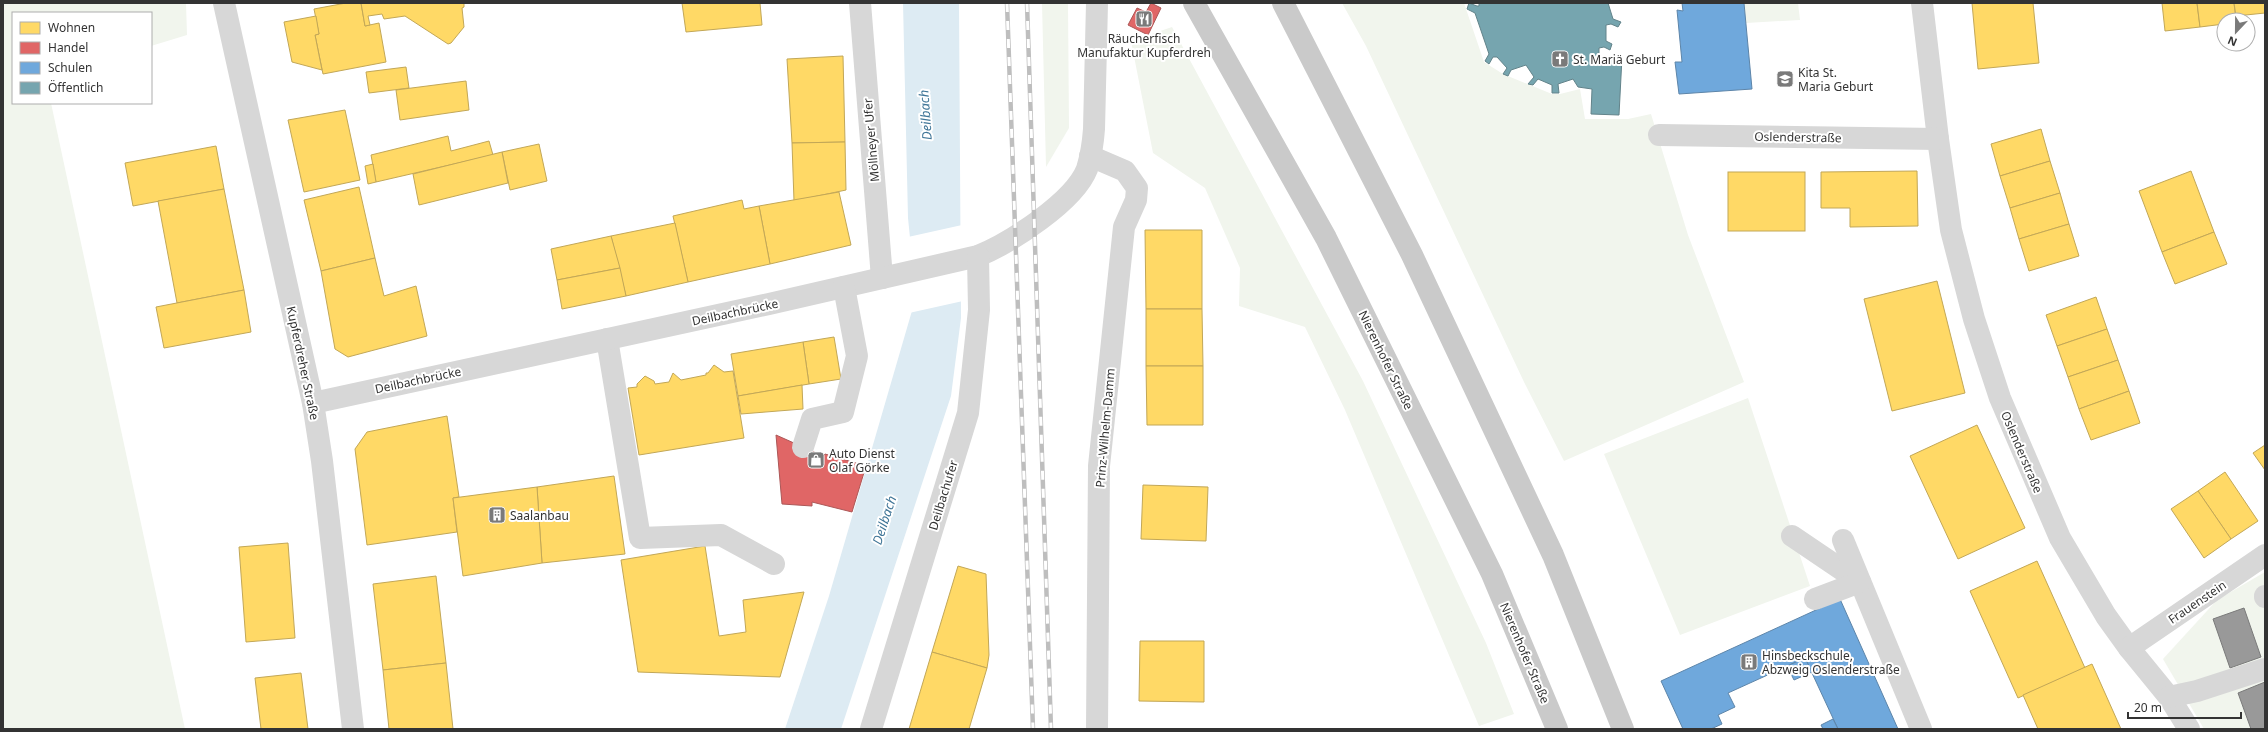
<svg xmlns="http://www.w3.org/2000/svg" width="2268" height="732" viewBox="0 0 2268 732" font-family="'Noto Sans',sans-serif">
	<style>
		.green { fill: #f1f5ed }
		.water { fill: #ddebf3 }
		.pier { fill: #fff }
		.homes { fill: #ffd966; stroke: #c2a757 }
		.shops { fill: #e06666; stroke: #ac5757 }
		.schools { fill: #6fa8dc; stroke: #5d85a9 }
		.public { fill: #76a5af; stroke: #62838a }
		.industry { fill: #999; stroke: #7a7a7a }
		.lines { fill: none; stroke-linecap: round; stroke-linejoin: round }
		.minor { stroke: #d7d7d7; stroke-width: 22 }
		.major { stroke: #cacaca; stroke-width: 22 }
		.rail-casing { stroke: #bebebe; stroke-width: 4.5 }
		.rail { stroke: #fff; stroke-width: 3; stroke-dasharray: 9; stroke-linecap: butt }
		.labels { text-anchor: middle; dominant-baseline: central; stroke-width: 4; stroke-linejoin: round; paint-order: stroke }
		.poi-label { font-size: 12px; fill: #333; stroke: #fff; text-anchor: start }
		.street-label { font-size: 12px; fill: #333; stroke: #fff }
		.water-label { font-size: 13px; font-style: italic; fill: #3f7597; stroke: #fff }
	</style>
	<rect width="100%" height="100%" fill="#fff"/>
	<!-- green -->
	<g class="green">
		<polygon points="3,3 186,3 187,35 151,46 151,13 13,13 13,103 51,103 185,729 3,729"/>
		<polygon points="1042,3 1068,3 1069,128 1046,167"/>
		<polygon points="1342,3 1464,3 1484,62 1503,74 1552,94 1560,94 1580,89 1585,119 1628,119 1651,114 1688,235 1744,382 1564,461 1524,382 1366,46"/>
		<polygon points="1744,3 1798,3 1800,20 1746,23"/>
		<polygon points="1172,27 1363,381 1486,643 1514,714 1479,726 1345,410 1305,327 1239,306 1240,268 1205,188 1153,153 1131,41"/>
		<polygon points="1748,398 1810,586 1680,635 1604,454"/>
		<polygon points="2265,572 2265,729 2204,729 2163,659 2217,600"/>
	</g>
	<!-- water -->
	<polygon class="water" points="903,3 959,3 961,318 951,396 841,729 785,729 829,596 916,297 908,218"/>
	<!-- pier -->
	<polygon class="pier" points="962,225 963,301 909,313 913,297 908,237"/>
	<!-- homes -->
	<g class="homes">
		<polygon points="346,3 361,3 365,26 379,23 386,62 323,74 315,35 319,34 314,9"/>
		<polygon points="361,3 464,3 464,7 462,8 464,27 451,43 448,44 405,16 384,19 382,14 368,16 370,25 365,26"/>
		<polygon points="682,3 760,3 762,25 686,32"/>
		<polygon points="1972,3 2033,3 2039,63 1978,69"/>
		<polygon points="2162,3 2197,3 2200,27 2165,31"/>
		<polygon points="2197,3 2234,3 2236,20 2224,20 2224,24 2200,27"/>
		<polygon points="2234,3 2265,3 2265,13 2236,16"/>
		<polygon points="316,16 319,34 315,35 322,70 292,62 284,22"/>
		<polygon points="843,56 845,142 792,143 787,59"/>
		<polygon points="406,67 409,88 369,93 366,72"/>
		<polygon points="466,81 469,110 400,120 396,90"/>
		<polygon points="345,110 360,180 304,192 288,120"/>
		<polygon points="2041,129 2050,161 2000,176 1991,144"/>
		<polygon points="448,136 451,151 489,141 493,155 376,182 371,155"/>
		<polygon points="845,142 846,190 794,201 792,143"/>
		<polygon points="539,144 547,181 510,190 502,152"/>
		<polygon points="216,146 224,189 133,206 125,163"/>
		<polygon points="502,152 508,183 419,205 413,174"/>
		<polygon points="2050,161 2060,193 2010,208 2000,176"/>
		<polygon points="373,164 376,182 368,184 365,166"/>
		<polygon points="1917,171 1918,226 1850,227 1850,208 1821,208 1821,172"/>
		<polygon points="2191,171 2214,232 2162,252 2139,191"/>
		<rect x="1728" y="172" width="77" height="59"/>
		<polygon points="359,187 375,258 321,271 304,200"/>
		<polygon points="224,189 244,290 177,303 158,201"/>
		<polygon points="839,192 851,245 770,264 759,206"/>
		<polygon points="2060,193 2069,224 2019,239 2010,208"/>
		<polygon points="742,200 744,209 759,206 770,264 688,282 673,216"/>
		<polygon points="675,223 688,282 626,296 611,236"/>
		<polygon points="2069,224 2079,256 2029,271 2019,239"/>
		<polygon points="1145,230 1202,230 1202,309 1146,309"/>
		<polygon points="2214,232 2227,264 2175,284 2162,252"/>
		<polygon points="611,236 620,268 557,280 551,249"/>
		<polygon points="375,258 384,296 416,286 427,336 348,357 335,349 321,271"/>
		<polygon points="620,268 626,296 562,309 557,280"/>
		<polygon points="1937,281 1965,393 1892,411 1864,299"/>
		<polygon points="244,290 251,332 164,348 156,307"/>
		<polygon points="2096,297 2107,329 2057,346 2046,315"/>
		<polygon points="1146,309 1202,309 1203,366 1146,366"/>
		<polygon points="2107,329 2118,360 2068,377 2057,346"/>
		<polygon points="834,337 841,379 809,384 803,342"/>
		<polygon points="803,342 809,384 738,396 731,354"/>
		<polygon points="2118,360 2129,391 2079,409 2068,377"/>
		<polygon points="714,365 724,372 733,371 744,438 639,455 628,388 637,387 637,384 645,376 654,381 655,384 669,382 673,373 681,380 706,375 706,373 708,373"/>
		<polygon points="1146,366 1203,366 1203,425 1147,425"/>
		<polygon points="802,385 803,409 741,414 738,396"/>
		<polygon points="2129,391 2140,423 2091,440 2079,409"/>
		<polygon points="447,416 459,497 453,498 457,532 367,545 355,449 367,432"/>
		<polygon points="1977,425 2025,528 1958,559 1910,456"/>
		<polygon points="2265,445 2265,470 2253,453"/>
		<polygon points="2225,472 2258,521 2231,539 2198,491"/>
		<polygon points="614,476 625,554 542,563 537,487"/>
		<polygon points="1143,485 1208,487 1206,541 1141,539"/>
		<polygon points="537,487 542,563 463,576 453,498"/>
		<polygon points="2198,491 2231,539 2204,558 2171,509"/>
		<polygon points="288,543 295,638 246,642 239,547"/>
		<polygon points="705,546 719,636 746,632 743,600 804,592 780,677 638,672 621,560"/>
		<polygon points="2037,561 2085,668 2018,698 1970,591"/>
		<polygon points="958,566 986,574 989,655 987,668 932,652"/>
		<polygon points="436,576 446,663 383,670 373,584"/>
		<polygon points="1140,641 1204,641 1204,702 1139,701"/>
		<polygon points="932,652 987,668 969,729 909,729"/>
		<polygon points="446,663 453,729 389,729 383,670"/>
		<polygon points="2092,664 2121,729 2038,729 2023,695"/>
		<polygon points="301,673 308,729 261,729 255,678"/>
	</g>
	<!-- shops -->
	<g class="shops">
		<polygon points="1151,3 1161,8 1148,35 1128,25 1137,8 1146,12"/>
		<polygon points="776,435 823,456 825,454 866,466 852,512 812,502 812,506 782,504"/>
	</g>
	<!-- schools -->
	<g class="schools">
		<polygon points="1682,3 1744,3 1752,89 1679,94 1675,62 1682,62 1677,10 1683,11"/>
		<polygon points="1840,599 1898,729 1838,729 1805,658 1728,693 1735,707 1718,715 1722,724 1711,729 1683,729 1661,681"/>
		<polygon points="1805,658 1812,672 1794,680 1787,666"/>
		<polygon points="1833,719 1838,729 1823,729 1821,725"/>
	</g>
	<!-- public -->
	<polygon class="public" points="1469,3 1477,6 1479,6 1479,3 1608,3 1613,19 1621,22 1618,27 1611,24 1606,25 1606,41 1612,44 1610,50 1604,47 1599,48 1599,57 1622,57 1619,115 1591,114 1592,89 1578,87 1573,79 1558,84 1559,93 1552,93 1552,85 1538,79 1533,85 1528,84 1534,77 1526,65 1511,70 1508,76 1503,74 1507,68 1497,57 1493,57 1489,64 1485,61 1489,54 1475,13 1467,9"/>
	<!-- industry -->
	<g class="industry">
		<polygon points="2244,608 2261,657 2230,668 2213,619"/>
		<polygon points="2265,682 2265,729 2251,729 2238,693"/>
	</g>
	<g class="lines">
		<!-- minor -->
		<g class="minor">
			<polyline points="224,3 313,403 322,461 353,729"/>
			<polyline points="860,3 882,278"/>
			<polyline points="1922,3 1938,139 1951,230 1974,319 2000,398 2060,538 2106,616 2129,648 2169,697 2189,729"/>
			<polyline points="1659,135 1938,139"/>
			<polyline points="1090,156 1125,171 1137,188 1136,200 1124,227 1099,466 1097,729"/>
			<polyline points="607,339 640,538 721,535 774,564"/>
			<path d="M313,403l456,-99 209,-48c32,-13 96,-54 109,-87 4,-13 6,-26 7,-40l3,-126"/>
			<polyline points="803,447 812,419 843,412 857,356 844,287"/>
			<polyline points="1792,536 1860,582"/>
			<polyline points="1843,540 1921,729"/>
			<polyline points="2265,596 2265,597"/>
			<polyline points="1815,599 1860,582"/>
			<polyline points="2129,648 2265,555"/>
			<polyline points="2169,697 2197,691 2265,669"/>
			<polyline points="871,729 968,413 979,310 978,256"/>
		</g>
		<!-- major -->
		<g class="major">
			<polyline points="1194,3 1326,238 1492,574 1557,729"/>
			<polyline points="1283,3 1412,255 1553,555 1623,729"/>
		</g>
		<!-- rail casing -->
		<g class="rail-casing">
			<g id="rail">
				<polyline points="1007,3 1033,729"/>
				<polyline points="1027,3 1051,729"/>
			</g>
		</g>
		<!-- rail -->
		<use href="#rail" class="rail"/>
	</g>
	<!-- icons -->
	<defs>
		<g id="restaurant-square" transform="scale(0.9)"><rect x="-9" y="-9" width="18" height="18" rx="4" fill="#7a7a7a" stroke="#fff"/><path d="M-5-6h1v4h1v-4h1v4h1v-4h1v5L-1.5 .5V6h-2V.5L-5-1ZM5-6V6H3V1.5H1.5Q1.5-4 5-6Z" fill="#fff"/></g>
		<g id="church-square" transform="scale(0.9)"><rect x="-9" y="-9" width="18" height="18" rx="4" fill="#7a7a7a" stroke="#fff"/><path d="M-1.2-6h2.4v3.5h3.3v2.4h-3.3V6h-2.4V-.1h-3.3v-2.4h3.3Z" fill="#fff"/></g>
		<g id="school-square" transform="scale(0.9)"><rect x="-9" y="-9" width="18" height="18" rx="4" fill="#7a7a7a" stroke="#fff"/><path d="M0-5L7-2L0 1L-7-2ZM-4 1L0 2.5L4 1V4Q0 6-4 4Z" fill="#fff"/></g>
		<g id="shop-square" transform="scale(0.9)"><rect x="-9" y="-9" width="18" height="18" rx="4" fill="#7a7a7a" stroke="#fff"/><path d="M-5-2.5h2.3a2.7 3.5 0 0 1 5.4 0H5L5.5 6h-11ZM-1.5-2.5h3a1.5 2.3 0 0 0-3 0Z" fill="#fff"/></g>
		<g id="building-square" transform="scale(0.9)"><rect x="-9" y="-9" width="18" height="18" rx="4" fill="#7a7a7a" stroke="#fff"/><path d="M-4-6H4V6H1V3H-1V6H-4ZM-2.5-4.3h1.7v1.8h-1.7ZM.8-4.3h1.7v1.8H.8ZM-2.5-1h1.7V.8h-1.7ZM.8-1h1.7V.8H.8Z" fill="#fff"/></g>
	</defs>
	<g fill-rule="evenodd">
		<use href="#restaurant-square" x="1144" y="19"/>
		<use href="#church-square" x="1560" y="59"/>
		<use href="#school-square" x="1785" y="79"/>
		<use href="#shop-square" x="816" y="460"/>
		<use href="#building-square" x="497" y="515"/>
		<use href="#building-square" x="1749" y="662"/>
	</g>
	<g class="labels">
		<!-- poi labels -->
		<g class="poi-label">
			<text x="1144" y="38" text-anchor="middle">Räucherfisch<tspan x="1144" dy="14">Manufaktur Kupferdreh</tspan></text>
			<text x="1573" y="59">St. Mariä Geburt</text>
			<text x="1798" y="72">Kita St.<tspan x="1798" dy="14">Maria Geburt</tspan></text>
			<text x="829" y="453">Auto Dienst<tspan x="829" dy="14">Olaf Görke</tspan></text>
			<text x="510" y="515">Saalanbau</text>
			<text x="1762" y="655">Hinsbeckschule,<tspan x="1762" dy="14">Abzweig Oslenderstraße</tspan></text>
		</g>
		<!-- street labels -->
		<g class="street-label">
			<text transform="translate(1798 137) rotate(1)">Oslenderstraße</text>
			<text transform="translate(871 140) rotate(-95)">Möllneyer Ufer</text>
			<text transform="translate(735 312) rotate(-12)">Deilbachbrücke</text>
			<text transform="translate(1386 360) rotate(64)">Nierenhofer Straße</text>
			<text transform="translate(303 363) rotate(78)">Kupferdreher Straße</text>
			<text transform="translate(418 380) rotate(-12)">Deilbachbrücke</text>
			<text transform="translate(1105 428) rotate(-85)">Prinz-Wilhelm-Damm</text>
			<text transform="translate(2022 452) rotate(67)">Oslenderstraße</text>
			<text transform="translate(943 495) rotate(-73)">Deilbachufer</text>
			<text transform="translate(2197 602) rotate(-34)">Frauenstein</text>
			<text transform="translate(1525 653) rotate(67)">Nierenhofer Straße</text>
		</g>
		<!-- water labels -->
		<g class="water-label">
			<text transform="translate(925 115) rotate(-94)">Deilbach</text>
			<text transform="translate(884 520) rotate(-72)">Deilbach</text>
		</g>
	</g>
	<!-- border -->
	<rect width="2268" height="732" fill="none" stroke="#333333" stroke-width="8"/>
	<!-- legend -->
	<rect x="12" y="12" width="140" height="92" fill="#ffffff" stroke="#adadad"/>
	<rect x="20" y="22" width="20" height="12" fill="#ffd966" stroke="#adadad"/>
	<text x="48" y="32" font-size="12" fill="#333333">Wohnen</text>
	<rect x="20" y="42" width="20" height="12" fill="#e06666" stroke="#adadad"/>
	<text x="48" y="52" font-size="12" fill="#333333">Handel</text>
	<rect x="20" y="62" width="20" height="12" fill="#6fa8dc" stroke="#adadad"/>
	<text x="48" y="72" font-size="12" fill="#333333">Schulen</text>
	<rect x="20" y="82" width="20" height="12" fill="#76a5af" stroke="#adadad"/>
	<text x="48" y="92" font-size="12" fill="#333333">Öffentlich</text>
	<!-- north arrow -->
	<g transform="translate(2236 32) rotate(202)"><circle r="19" fill="#ffffff" stroke="#adadad"/>
	<path d="M0-3L7 15L0 10L-7 15Z" fill="#7a7a7a"/>
	<text y="-6" font-size="11" font-weight="bold" text-anchor="middle" fill="#333333">N</text>
	</g>
	<!-- scale -->
	<path d="M2128 712v6h113v-6" fill="none" stroke="#333333" stroke-width="2"/>
	<text x="2134" y="712" font-size="12" fill="#333333" stroke="#ffffff" stroke-width="3" paint-order="stroke">20 m</text>
</svg>
